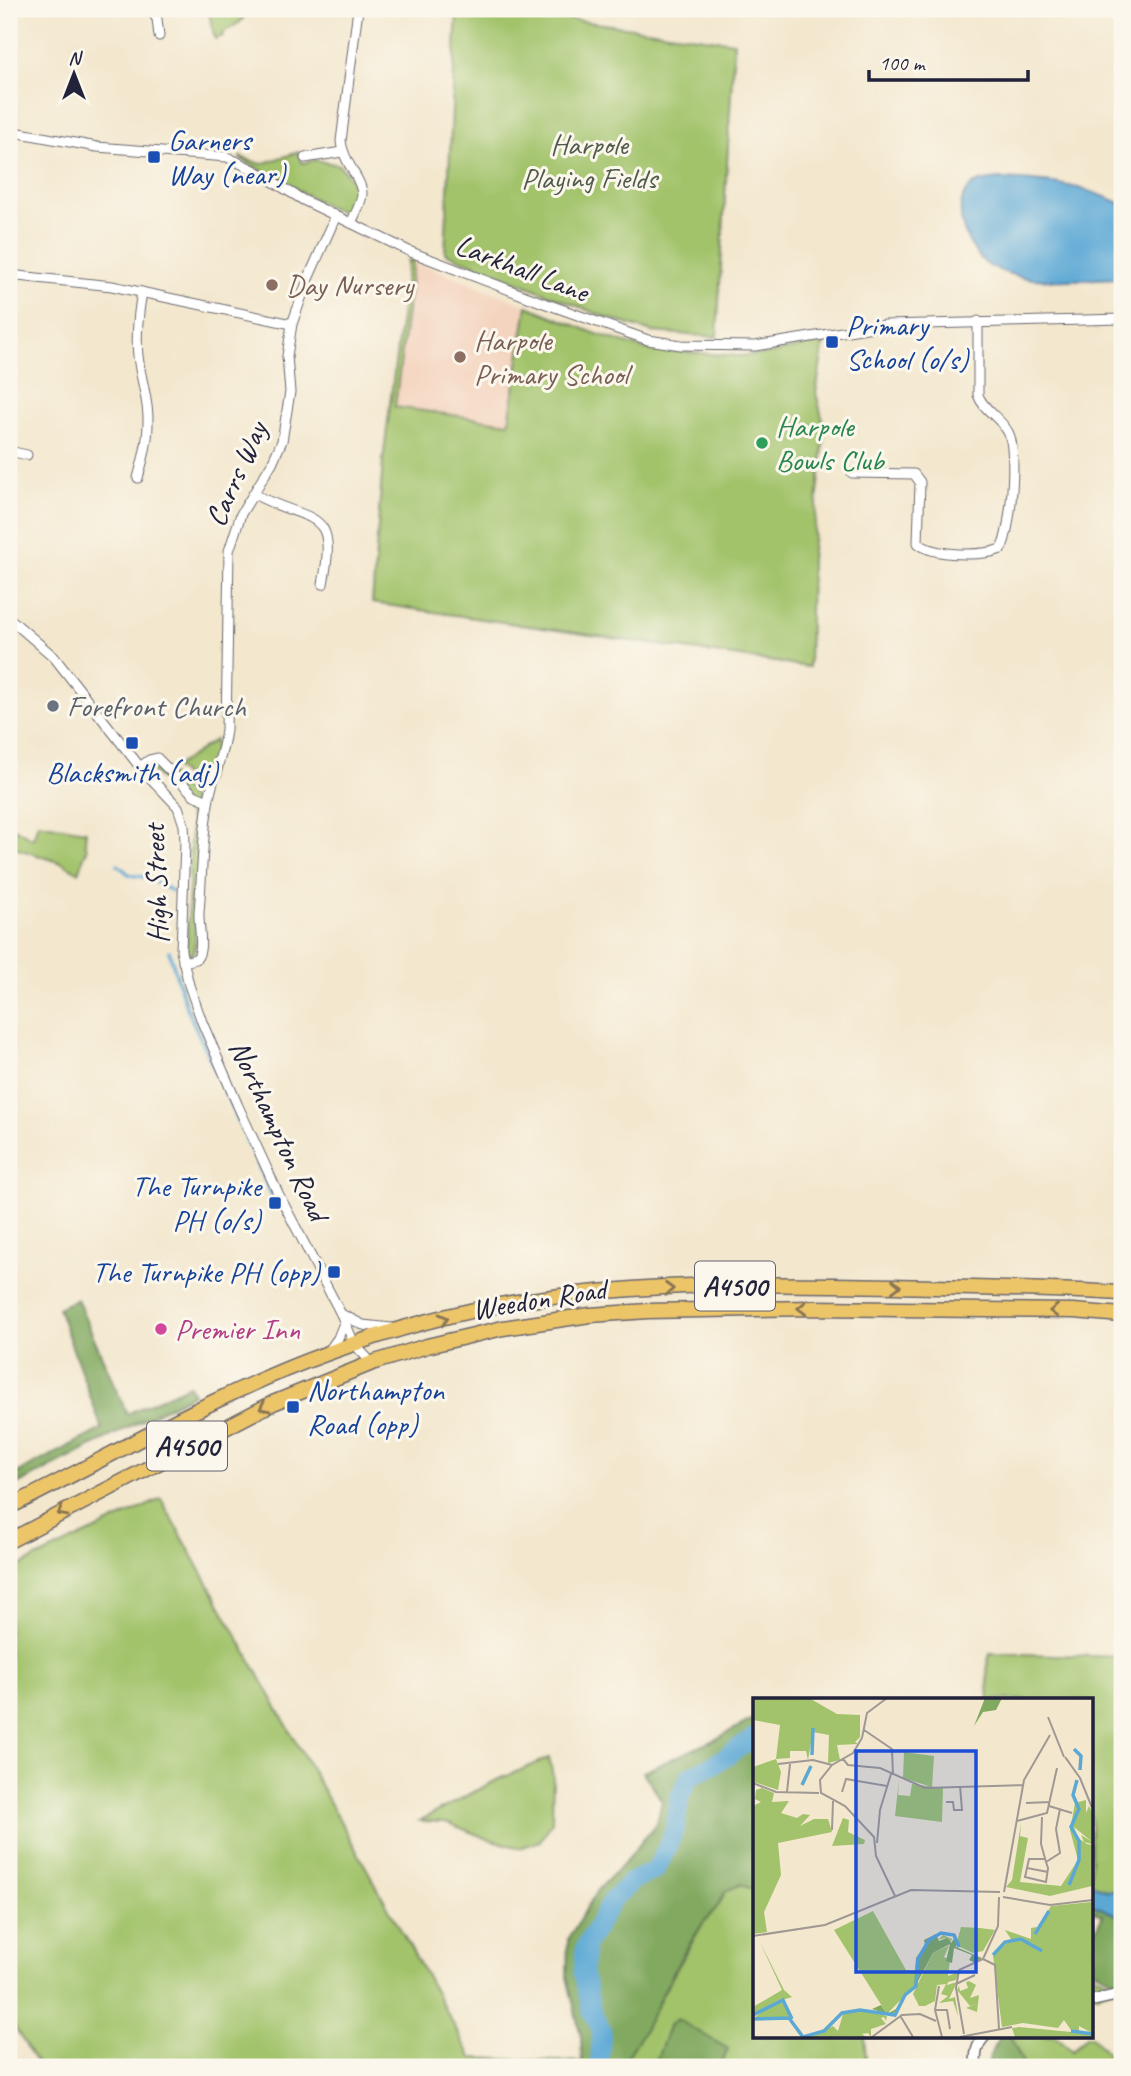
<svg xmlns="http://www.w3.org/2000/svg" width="1131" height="2076" viewBox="0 0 1131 2076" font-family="Caveat,sans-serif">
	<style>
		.built { fill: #f4d4bf }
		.green { fill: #a2c36b; stroke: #627253; stroke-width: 2 }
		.forest { fill: #81a95f; stroke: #52664d; stroke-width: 2 }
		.water { fill: #5ca8d5; stroke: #3f6588; stroke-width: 2 }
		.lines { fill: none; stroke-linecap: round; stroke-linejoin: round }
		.stream { stroke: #5ca8d5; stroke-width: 3.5 }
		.river { stroke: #5ca8d5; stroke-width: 19 }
		.minor-casing { stroke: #6b676e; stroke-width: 11 }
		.tertiary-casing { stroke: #6b676e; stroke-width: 13 }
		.trunk-casing { stroke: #6b676e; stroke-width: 17 }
		.minor { stroke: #fff; stroke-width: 9 }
		.tertiary { stroke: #fff; stroke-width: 10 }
		.trunk { stroke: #edc569; stroke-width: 14 }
		.oneway { stroke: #887452 }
		.transit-dot { fill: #1a4fb4; stroke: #fbf7ec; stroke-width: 2.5 }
		.education-dot { fill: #8d6e63; stroke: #fbf7ec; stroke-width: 2.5 }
		.leisure-dot { fill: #2e9e5b; stroke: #fbf7ec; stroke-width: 2.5 }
		.worship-dot { fill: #6b7280; stroke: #fbf7ec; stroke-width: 2.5 }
		.hotel-dot { fill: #d1479c; stroke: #fbf7ec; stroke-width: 2.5 }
		.labels { text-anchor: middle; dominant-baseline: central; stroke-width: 6; stroke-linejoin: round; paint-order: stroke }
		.shield { fill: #fbf7ec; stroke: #636270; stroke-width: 2 }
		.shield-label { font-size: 28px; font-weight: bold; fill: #22223b }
		.transit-label { font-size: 30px; fill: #164399; stroke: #fbf7ec; text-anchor: start }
		.park-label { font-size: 30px; fill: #4f5a4c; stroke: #fbf7ec }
		.street-label { font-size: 30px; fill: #22223b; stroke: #fbf7ec }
		.education-label { font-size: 30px; fill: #785e54; stroke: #fbf7ec; text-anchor: start }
		.leisure-label { font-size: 30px; fill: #27864d; stroke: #fbf7ec; text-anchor: start }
		.worship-label { font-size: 30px; fill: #5b616d; stroke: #fbf7ec; text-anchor: start }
		.hotel-label { font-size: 30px; fill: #b23c85; stroke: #fbf7ec; text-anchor: start }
		.inset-river { fill: none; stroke: #5ca8d5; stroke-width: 3.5 }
		.inset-road { fill: none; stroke: #9f9893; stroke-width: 2 }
		.view { fill: #1d4ed8; fill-opacity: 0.15; stroke: #1d4ed8; stroke-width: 3.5 }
		.inset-edge { fill: none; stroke: #22223b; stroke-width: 3.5 }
	</style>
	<rect width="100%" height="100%" fill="#fbf7ec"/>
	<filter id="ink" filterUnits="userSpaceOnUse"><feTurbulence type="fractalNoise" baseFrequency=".0143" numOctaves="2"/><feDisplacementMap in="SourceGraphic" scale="14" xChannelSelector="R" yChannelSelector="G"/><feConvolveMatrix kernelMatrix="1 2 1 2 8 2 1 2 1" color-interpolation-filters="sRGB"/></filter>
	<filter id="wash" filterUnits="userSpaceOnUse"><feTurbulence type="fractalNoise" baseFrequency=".00686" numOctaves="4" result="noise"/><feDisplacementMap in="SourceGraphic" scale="28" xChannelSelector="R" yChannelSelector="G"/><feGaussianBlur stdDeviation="1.57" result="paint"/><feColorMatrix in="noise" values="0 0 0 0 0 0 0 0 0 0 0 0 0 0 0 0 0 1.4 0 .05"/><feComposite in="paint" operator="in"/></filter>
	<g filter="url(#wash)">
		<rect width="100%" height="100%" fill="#f3e7cd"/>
		<!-- built -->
		<polygon class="built" points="413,261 527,306 509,423 394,407"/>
		<!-- green -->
		<g class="green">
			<polygon points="208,9 250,9 240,22 224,32 223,36 215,39"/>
			<polygon points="457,9 495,9 734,42 717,337 652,332 605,317 445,253"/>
			<path d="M298,152l4,11 14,-3 23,5c11,11 23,26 12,41l-10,5 -10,-3 -91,-49v-2l21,7z"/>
			<polygon points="408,260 413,261 395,407 509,423 527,306 594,333 644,349 739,356 768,354 824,342 816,393 825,429 811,559 809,667 372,603 383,461"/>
			<polygon points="215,740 215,756 206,782 203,786 195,787 175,767"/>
			<path d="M153,761c16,9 37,32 44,49 8,20 -3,84 -3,109 0,11 4,28 -3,37l-4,-4 4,-130c-5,-23 -25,-38 -42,-54v-3z"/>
			<polygon points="38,823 86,831 85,841 87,850 78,872 62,863 9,846 9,825 33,839"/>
			<polygon points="161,1499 472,2058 582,2062 582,2067 39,2067 9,2018 9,1571"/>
			<polygon points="990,1653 1122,1657 1122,1887 1108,1891 1091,1883 1091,1700 989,1700 987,1666"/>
			<polygon points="549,1758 553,1776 552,1822 540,1841 520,1848 488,1839 446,1822 419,1821 495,1781"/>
			<polygon points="741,1884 755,1891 755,2036 864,2036 867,2067 720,2067 728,2049 660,2054 654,2067 621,2067 703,1923 718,1906 726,1891"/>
			<polygon points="1091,1972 1114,1985 1117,1988 1097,1994 1092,1992"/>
			<polygon points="1010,2036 1056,2036 1072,2051 1086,2036 1090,2036 1109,2054 1115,2047 1120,2048 1117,2067 1025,2067"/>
		</g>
		<!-- forest -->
		<g class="forest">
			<polygon points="77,1299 127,1414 189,1385 193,1394 9,1489 9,1477 102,1429 58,1308"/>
			<polygon points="755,1718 755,1891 741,1884 726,1891 718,1906 703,1923 682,1956 642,2034 621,2067 582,2067 581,2037 567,1977 568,1939 597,1891 626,1861 657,1823 662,1801 643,1772 718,1738"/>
			<polygon points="1091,1904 1122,1917 1122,1985 1091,1968 1091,1937 1103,1915 1091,1910"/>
			<polygon points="677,2019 728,2049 720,2067 654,2067 670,2024"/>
			<polygon points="1001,2036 1010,2036 1025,2067 988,2067 990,2056"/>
		</g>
		<!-- water -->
		<g class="water">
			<path d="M999,179c47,2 79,4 123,25v74c-30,1 -81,6 -108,-3 -8,-2 -19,-6 -26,-10 -21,-15 -41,-61 -15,-80 6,-4 18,-5 26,-6z"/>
			<polygon points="1091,1883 1108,1891 1122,1887 1122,1917 1091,1904"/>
		</g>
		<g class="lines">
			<!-- stream -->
			<g class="stream">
				<polyline points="118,865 130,875 145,877 172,891"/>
				<polyline points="169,951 186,1006 272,1196"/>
			</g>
			<!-- river -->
			<polyline class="river" points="599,2067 602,2031 592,2012 583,1973 585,1947 612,1900 632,1881 655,1870 662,1858 675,1829 680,1796 690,1776 713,1765 755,1737"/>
		</g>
	</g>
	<g filter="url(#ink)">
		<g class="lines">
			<!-- minor casing -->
			<g class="minor-casing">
				<g id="minor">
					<polyline points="150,9 157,19 159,36"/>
					<polyline points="9,131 97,147 227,157 256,171 303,200 411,252 541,302 648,340 681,345 755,346 885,325 1122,319"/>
					<polyline points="305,158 342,152"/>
					<path d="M351,223c4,-9 10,-19 11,-28 1,-15 -19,-32 -21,-54l17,-132"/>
					<polyline points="9,275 112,286 292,324"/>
					<polyline points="9,451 27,455"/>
					<path d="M852,473l62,1 6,8 -2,61c16,14 65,13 83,6 10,-17 17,-100 7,-117 -8,-15 -24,-21 -30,-37v-74"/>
					<path d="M138,478c5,-18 10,-36 10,-55 1,-21 -6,-39 -9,-60 -4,-23 -1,-48 3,-71"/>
					<path d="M254,494c56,31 85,10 69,90"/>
					<polyline points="9,618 54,657 140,767 178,807 184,825 185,842 181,951 189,985 202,1022 238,1106 278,1193 341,1314 355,1345 372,1363"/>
					<polyline points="140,767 149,760 157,758 194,795 208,801"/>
					<path d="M183,962l13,-3c9,-9 2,-34 3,-47 3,-36 3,-72 9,-108 4,-25 15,-48 18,-74l3,-179 12,-37 31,-51 10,-22 8,-49 -3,-36 5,-32 16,-45 28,-63"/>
					<polyline points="341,1314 363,1325 392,1328"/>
					<polyline points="328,1352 338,1338 344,1323"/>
				</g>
			</g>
			<!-- tertiary casing -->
			<g class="tertiary-casing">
				<g id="tertiary">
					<polyline points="1091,2001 1122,1994"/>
					<path d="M976,2067c-1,-12 0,-22 9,-31"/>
				</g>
			</g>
			<!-- trunk casing -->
			<g class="trunk-casing">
				<g id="trunk">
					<path d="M9,1507c105,-52 208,-114 319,-154 63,-23 130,-42 196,-52 123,-19 248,-18 372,-15 75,2 151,3 226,7"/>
					<polyline points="9,1541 273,1403 372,1363 427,1346 503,1328 590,1315 648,1311 813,1308 1074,1311 1122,1315"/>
				</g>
			</g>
			<!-- minor -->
			<use href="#minor" class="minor"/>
			<!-- tertiary -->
			<use href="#tertiary" class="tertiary"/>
			<!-- trunk -->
			<use href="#trunk" class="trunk"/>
		</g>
		<!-- one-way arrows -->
		<defs><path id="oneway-chevron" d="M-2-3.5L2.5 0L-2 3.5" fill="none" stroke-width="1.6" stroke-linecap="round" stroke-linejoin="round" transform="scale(1.75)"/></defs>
		<g class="oneway">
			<use href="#oneway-chevron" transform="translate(896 1286) rotate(1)"/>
			<use href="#oneway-chevron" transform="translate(669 1289) rotate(-2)"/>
			<use href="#oneway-chevron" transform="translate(802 1308) rotate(179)"/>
			<use href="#oneway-chevron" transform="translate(1054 1311) rotate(-180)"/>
			<use href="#oneway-chevron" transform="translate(444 1319) rotate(-14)"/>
			<use href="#oneway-chevron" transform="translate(264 1407) rotate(154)"/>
			<use href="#oneway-chevron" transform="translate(62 1512) rotate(152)"/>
		</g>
	</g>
	<!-- markers -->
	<g class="transit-dot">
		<rect x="147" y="150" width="14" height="14" rx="3.5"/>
		<rect x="825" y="335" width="14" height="14" rx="3.5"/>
		<rect x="125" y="736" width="14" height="14" rx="3.5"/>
		<rect x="268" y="1196" width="14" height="14" rx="3.5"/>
		<rect x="327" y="1265" width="14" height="14" rx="3.5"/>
		<rect x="286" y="1400" width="14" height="14" rx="3.5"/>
	</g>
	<g class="education-dot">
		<circle cx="272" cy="285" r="7"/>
		<circle cx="460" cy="357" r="7"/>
	</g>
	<circle class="leisure-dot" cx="762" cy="443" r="7"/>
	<circle class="worship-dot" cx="53" cy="706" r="7"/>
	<circle class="hotel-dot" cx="161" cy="1329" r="7"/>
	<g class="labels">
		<!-- shield labels -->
		<g class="shield">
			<rect x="695" y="1261.5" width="80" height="49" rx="5"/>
			<rect x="147" y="1421.5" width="80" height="49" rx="5"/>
		</g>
		<g class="shield-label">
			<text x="735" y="1286">A4500</text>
			<text x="187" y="1446">A4500</text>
		</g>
		<!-- transit labels -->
		<g class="transit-label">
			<text x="168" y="140">Garners<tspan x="168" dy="34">Way (near)</tspan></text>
			<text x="846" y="325">Primary<tspan x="846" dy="34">School (o/s)</tspan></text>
			<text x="132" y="772" text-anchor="middle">Blacksmith (adj)</text>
			<text x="261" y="1186" text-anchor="end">The Turnpike<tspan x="261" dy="34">PH (o/s)</tspan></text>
			<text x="320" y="1272" text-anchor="end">The Turnpike PH (opp)</text>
			<text x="307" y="1390">Northampton<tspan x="307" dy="34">Road (opp)</tspan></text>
		</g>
		<!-- park labels -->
		<g class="park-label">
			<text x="589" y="144">Harpole<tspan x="589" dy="34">Playing Fields</tspan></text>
		</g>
		<!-- street labels -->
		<g class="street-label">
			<text transform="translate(522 268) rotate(21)">Larkhall Lane</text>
			<text transform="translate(236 474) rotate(-66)">Carrs Way</text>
			<text transform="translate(156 884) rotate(-92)">High Street</text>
			<text transform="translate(279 1130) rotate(65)">Northampton Road</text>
			<text transform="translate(539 1299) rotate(-9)">Weedon Road</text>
		</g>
		<!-- education labels -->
		<g class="education-label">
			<text x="286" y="285">Day Nursery</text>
			<text x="474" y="340">Harpole<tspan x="474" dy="34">Primary School</tspan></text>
		</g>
		<!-- leisure labels -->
		<g class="leisure-label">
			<text x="776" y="426">Harpole<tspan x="776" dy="34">Bowls Club</tspan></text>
		</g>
		<!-- worship labels -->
		<g class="worship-label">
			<text x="67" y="706">Forefront Church</text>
		</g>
		<!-- hotel labels -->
		<g class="hotel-label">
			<text x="175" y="1329">Premier Inn</text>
		</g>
	</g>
	<!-- overview -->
	<g transform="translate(753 1698)">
		<rect width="340" height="340" fill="#f3e7cd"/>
		<path d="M0,0h56l28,16 23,1v22l-5,5 3,2 -21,1 3,15 -12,3 1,-28 -16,-3 -5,28 -2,-9h-16v7l-14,1 5,13 -3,18 -24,-8 -1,-15 23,-8 4,-34 -27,-5zM151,54l30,4 -2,31 -29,-9zM146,81l-1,16 12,1 2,-12 31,4 -1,34 -47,-6zM9,90l12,5 -2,9 17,-1 -8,12 16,5 6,-4 7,1 -10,11 14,-7h14l4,13 -54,11 3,32 -17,37 3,20 -14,2v-128l8,-4 -6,-3 1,-9zM333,102v13l3,-7 3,6v32l-8,-2 -3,-7 10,6 -17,-14 4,11 9,6 5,1v41l-42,10 -44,-9 6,-7 9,-57 -1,13 8,2 -8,44 41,4 17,-26 -8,-30 5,-27zM90,120l6,2 -1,12 17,8 -1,4 -32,2zM339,204v131l-13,-7v5l-8,-1 -7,-10 -6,8 -35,-5 -21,4 -9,-71 18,-17 -6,-9 26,9v-11l6,-1 -3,6 17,-27zM120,213l33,59 11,1 -3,15 -27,28 -53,-84zM208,229l19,1 15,2 -12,21 -10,2 -17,-8zM190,237l9,4 -8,18 6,3 -2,16 11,-4 -3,8 -8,2 -1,3 10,-3 -8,17 6,-2 3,19 -5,-15 -14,2 9,-7 -7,-2 5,-10 -9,1 -2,16 -10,5h-6l-6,-12 20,-41 17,-8 -5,-7 -7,2zM6,242l25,50 8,7 -13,4 7,3 3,13 -36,2 13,-11 -13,6v-7l29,-17zM216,283l7,4 -6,13 9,-3 -2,17 -11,-4 12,-5 -8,3 -13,-16 2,-4 1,5 8,-3 -2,-6zM107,312l27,6 -1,5 -2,-4 -3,1 5,6 -15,5v8l-3,-4 -6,1 4,3h-56l23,-11 5,5 5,-17zM266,329l73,7v3h-77l-3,-9z" fill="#a2c36b"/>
		<path d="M232,0h17l-6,12 -13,2 -9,14zM183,236l3,7 8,-3 4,5 5,-7v11l26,11 -7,5 -6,-3 3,-5 -18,-7 -2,15 -6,-2 4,-17 -17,9 -19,36 -9,6 -7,15 -8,5 -18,-6 9,-4 6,9 9,-5 7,-13 11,-10 2,-28 9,-13 -1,-5z" fill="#81a95f"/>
		<path class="inset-river" d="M321,51l7,7 -1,14M59,57l1,-27M49,87l9,-19M316,187l10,-25v-19l-8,-14 8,-18 -6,-14 4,-15M282,236l14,-23M240,257l12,-13 16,-3 21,12M0,317l30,-15 9,19M0,321l36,-1 14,19 21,-6 18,-18 18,-3 35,5 10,-20 11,-9 2,-27 11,-19 12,-7 13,2 5,12M318,333l22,3"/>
		<path class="inset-road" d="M295,19l16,40M111,32l28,19 1,26M90,61l5,6 32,3 45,20 98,-3M316,64l-4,-5 15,21 13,32M25,66l35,-4 19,5M79,67l-12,15 1,13 24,13 29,31 2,19 19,40M79,67l21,-12 9,-15 5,-25 20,-15M0,85l23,9 43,1M34,94l3,-28M89,94l4,-13 41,7M193,104h7l1,8h8l-2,-24M273,105l24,-1M296,108l23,7M289,119l-1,27 5,18 2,6 -2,14 -21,-5 4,-18h16M264,123l30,-8 10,-45M79,132l1,-29M124,145l3,-33 11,-36M293,164l14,-9 -4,-24 4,-20M274,170l21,4M251,194l20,-112 26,-45M250,199l47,8 43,-5M0,238l72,-11 86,-35 89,2M230,261l12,6 4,64M203,286l19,-9M186,288l-4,24 7,27M182,312h12l3,19M148,319l12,20M211,336l-8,-46 3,-18 24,-11 15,-33 1,-29M119,339l30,-22 18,-1 16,7M207,339l52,-10"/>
		<path class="view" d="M103,53h120v221h-120z"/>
		<rect width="340" height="340" class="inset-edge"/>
	</g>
	<!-- margin -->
	<rect width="1131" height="2076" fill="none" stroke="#fbf7ec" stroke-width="35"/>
	<!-- north arrow -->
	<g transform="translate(74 74)" stroke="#fbf7ec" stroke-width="5" paint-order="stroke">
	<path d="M0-5L12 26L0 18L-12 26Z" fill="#22223b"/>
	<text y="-10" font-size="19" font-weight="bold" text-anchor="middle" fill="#22223b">N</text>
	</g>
	<!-- scale -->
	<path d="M869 70v10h159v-10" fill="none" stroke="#22223b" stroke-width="3.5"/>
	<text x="879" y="70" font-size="21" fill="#22223b" stroke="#fbf7ec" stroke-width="5" paint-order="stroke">100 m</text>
</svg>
